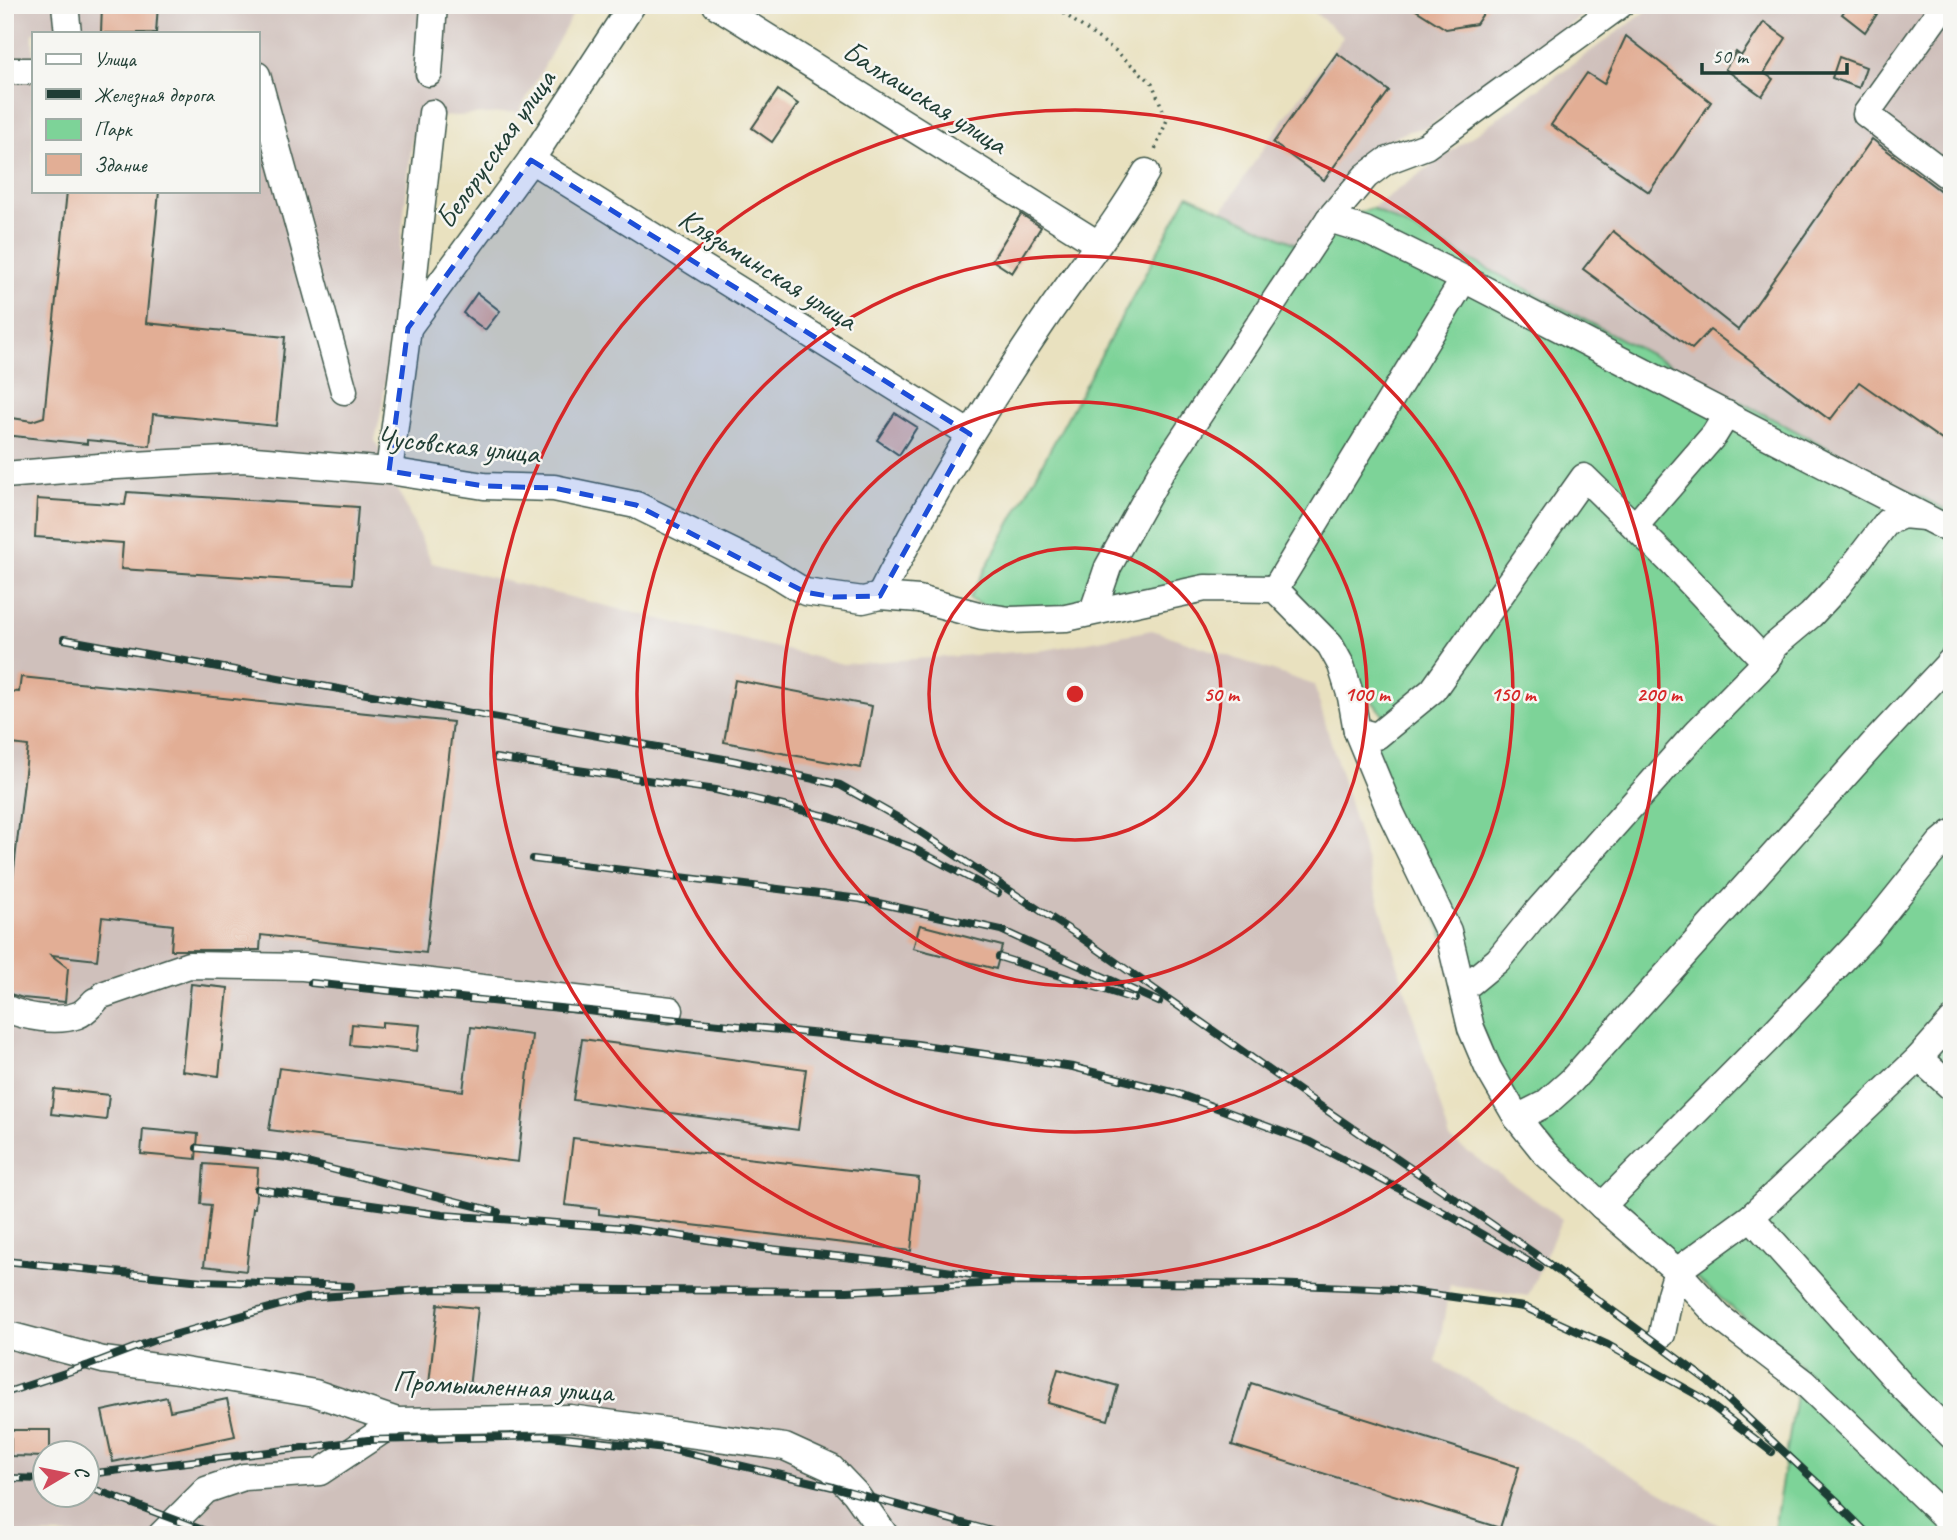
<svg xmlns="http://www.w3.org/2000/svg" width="1957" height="1540" viewBox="0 0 1957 1540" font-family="Caveat,sans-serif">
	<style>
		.industrial { fill: #cfc0bb; fill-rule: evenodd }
		.green { fill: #7dd398; stroke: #4e8866; stroke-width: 2 }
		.building { fill: #e2ae95 }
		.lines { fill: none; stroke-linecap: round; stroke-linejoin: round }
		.minor-casing { stroke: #3d5649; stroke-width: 29 }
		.path { stroke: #3d5649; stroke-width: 3.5; stroke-dasharray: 2 5; stroke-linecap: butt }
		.minor { stroke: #fff; stroke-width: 26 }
		.rail-casing { stroke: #1f3d34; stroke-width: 8 }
		.rail { stroke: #f6f6f2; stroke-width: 5; stroke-dasharray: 16; stroke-linecap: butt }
		.marked { fill: #1d4ed8; fill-opacity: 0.2; stroke: #1d4ed8; stroke-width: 5; stroke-dasharray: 14 9; stroke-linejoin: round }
		.ring { fill: none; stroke: #d62828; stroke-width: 3.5 }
		.labels { text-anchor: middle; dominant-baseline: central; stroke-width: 5; stroke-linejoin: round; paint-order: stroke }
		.street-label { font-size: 30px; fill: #1f3d34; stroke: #f6f6f2 }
		.centre { fill: #d62828; stroke: #f6f6f2; stroke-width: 3.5 }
		.ring-label { font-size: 21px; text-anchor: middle; font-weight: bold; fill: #d62828; stroke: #f6f6f2; stroke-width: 5; stroke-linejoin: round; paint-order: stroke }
	</style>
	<rect width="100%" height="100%" fill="#f6f6f2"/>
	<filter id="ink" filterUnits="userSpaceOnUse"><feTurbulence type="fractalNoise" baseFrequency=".0143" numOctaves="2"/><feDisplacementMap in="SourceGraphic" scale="14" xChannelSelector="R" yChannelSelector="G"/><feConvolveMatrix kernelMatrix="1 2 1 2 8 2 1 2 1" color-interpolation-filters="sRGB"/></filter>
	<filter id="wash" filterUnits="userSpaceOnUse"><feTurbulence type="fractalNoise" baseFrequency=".00686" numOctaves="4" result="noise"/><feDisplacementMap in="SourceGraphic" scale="28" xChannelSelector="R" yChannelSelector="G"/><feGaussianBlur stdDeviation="1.57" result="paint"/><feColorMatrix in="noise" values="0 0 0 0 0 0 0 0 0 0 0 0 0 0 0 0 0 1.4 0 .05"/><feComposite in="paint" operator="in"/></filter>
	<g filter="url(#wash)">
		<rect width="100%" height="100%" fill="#e9e1bf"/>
		<!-- industrial -->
		<g class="industrial">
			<path d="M5,5h573l-59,107 -94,6 -12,16 -31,275 -7,31 57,123 411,101 202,-14 107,-20 162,55 136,454 112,80 -34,77 -78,-11 -14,77 300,173h-1731zM33,33h224v158h-224zM46,1452h42v42h-42z"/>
			<polygon points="1306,5 1597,5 1428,127 1409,131 1389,140 1337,190 1296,244 1223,210 1268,141 1343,37"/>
			<polygon points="1655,5 1952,5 1952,513 1372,208"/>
		</g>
		<!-- green -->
		<polygon class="green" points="1188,195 1296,244 1312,248 1335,221 1372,208 1952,513 1952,1535 1773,1535 1801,1365 1603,1201 1511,1100 1366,749 1394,729 1303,613 1275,589 1074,609 992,610 969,599"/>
		<g id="blocks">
			<!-- building -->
			<g class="building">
				<polygon points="102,5 158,5 156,33 101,33"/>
				<polygon points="1408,5 1489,5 1476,24 1446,29"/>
				<polygon points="1849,5 1883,5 1865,32 1842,14"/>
				<polygon points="1764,22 1786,38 1764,73 1773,79 1762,96 1725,69 1736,52 1741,56"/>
				<polygon points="1626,36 1711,102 1649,192 1551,125 1587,73 1604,84"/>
				<polygon points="1337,53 1389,91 1324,180 1273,143"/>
				<polygon points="1839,57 1866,67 1859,88 1832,78"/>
				<polygon points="778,90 798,104 772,142 752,128"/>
				<polygon points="1872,139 1942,192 1952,195 1952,447 1859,382 1830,420 1710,330 1692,349 1583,269 1613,231 1738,330"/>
				<polygon points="67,191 159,191 146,323 285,337 276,426 153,414 150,446 87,440 87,444 5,435 5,417 32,421 44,417"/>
				<polygon points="1021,214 1041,227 1012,273 992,260"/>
				<polygon points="477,293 500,311 485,330 463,313"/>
				<polygon points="895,413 917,427 899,455 877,440"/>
				<polygon points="127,492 358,507 352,584 121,569 123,543 35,537 37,499 125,505"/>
				<polygon points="21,677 453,722 426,953 261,935 260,950 171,950 173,925 102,917 97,960 51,955 68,968 65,1002 23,998 7,993 12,952 5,952 5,903 10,904 28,746 5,743 5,691 19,692"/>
				<polygon points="735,680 872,706 861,768 724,742"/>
				<polygon points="920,925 1002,946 996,969 913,948"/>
				<polygon points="191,984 228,988 219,1076 182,1071"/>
				<polygon points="382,1022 420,1025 417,1051 350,1045 352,1024 382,1027"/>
				<polygon points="471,1027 532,1035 518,1162 269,1130 279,1068 463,1091"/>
				<polygon points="582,1039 806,1069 798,1130 573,1100"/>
				<polygon points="54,1089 109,1095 106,1120 51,1114"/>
				<polygon points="143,1129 198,1134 196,1159 141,1154"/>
				<polygon points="573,1138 919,1178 911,1251 599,1214 599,1209 565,1205"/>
				<polygon points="204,1164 258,1168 255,1208 253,1208 246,1271 204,1266 211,1205 201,1204"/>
				<polygon points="438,1304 478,1308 469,1388 429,1384"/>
				<polygon points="1058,1369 1118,1386 1108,1420 1048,1403"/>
				<polygon points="1251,1383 1519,1467 1500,1528 1232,1445"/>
				<polygon points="167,1397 170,1411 227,1399 235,1436 113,1462 102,1411"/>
				<polygon points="11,1430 50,1430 50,1452 46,1452 46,1457 11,1456"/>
			</g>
		</g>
	</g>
	<g filter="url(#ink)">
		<use href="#blocks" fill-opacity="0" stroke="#3d5649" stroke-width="2"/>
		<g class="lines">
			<!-- minor casing -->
			<g class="minor-casing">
				<g id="minor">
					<polyline points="65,5 68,33"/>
					<polyline points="716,5 1098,244"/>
					<polyline points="1944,5 1866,114 1952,179"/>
					<polyline points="5,71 33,71"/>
					<polyline points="429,73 434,5"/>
					<polyline points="257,75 344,391"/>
					<polyline points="531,160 970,434"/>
					<polyline points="1329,219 1365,230 1464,279 1952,531"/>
					<polyline points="408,328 531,160 632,5"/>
					<polyline points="389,471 408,328 432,113"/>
					<polyline points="5,475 99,467 242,459 389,471 484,486 554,488 636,505 771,571 805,592 863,600 880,596 919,599 982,616 1010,620 1066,618 1205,588 1275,589 1330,645 1341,665 1351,697 1357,731 1391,813 1448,931 1471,1028 1488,1068 1517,1118 1545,1153 1602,1206 1677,1271 1719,1317 1804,1382 1952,1524"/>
					<polyline points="1635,526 1714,435 1727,414"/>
					<polyline points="1275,589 1464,279"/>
					<path d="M880,596c47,-94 101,-183 160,-270 35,-52 75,-100 106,-154"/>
					<polyline points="1093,611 1108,567 1161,472 1329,219 1366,176 1386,161 1426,146 1620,5"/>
					<polyline points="1357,731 1377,736 1433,690 1584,477 1674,565 1766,662"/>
					<polyline points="1461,984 1470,983 1498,960 1536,913 1696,733 1766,662 1774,646 1811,615 1838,586 1887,522 1903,515 1924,517"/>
					<polyline points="105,994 189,965 303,967 670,1010"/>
					<path d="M5,1008c19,9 52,15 73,7 6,-2 12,-9 17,-14"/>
					<polyline points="1919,1058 1952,1088"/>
					<polyline points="1517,1118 1545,1104 1571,1081 1874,743 1952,660"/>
					<polyline points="1602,1206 1767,1040 1867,934 1940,843 1952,833"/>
					<polyline points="1751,1217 1902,1386 1952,1436"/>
					<polyline points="5,1334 103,1360 179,1370 315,1393 397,1421 570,1418 785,1447 831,1468 855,1493 885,1535"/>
					<polyline points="1662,1334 1670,1294 1677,1271 1751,1217 1919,1058 1952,1021"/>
					<polyline points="161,1535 206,1490 244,1477 320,1472 397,1421"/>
				</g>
			</g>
			<!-- path -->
			<polyline class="path" points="1052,5 1116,51 1152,83 1167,120 1154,152"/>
			<!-- minor -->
			<use href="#minor" class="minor"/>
			<!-- rail casing -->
			<g class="rail-casing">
				<g id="rail">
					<polyline points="64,639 735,761 840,785 902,820 1076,934 1316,1103 1538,1256 1708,1381 1839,1503"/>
					<polyline points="495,758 716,790 830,817 913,848 998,893"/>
					<polyline points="533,859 860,899 1001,930 1159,1002"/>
					<polyline points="999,957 1134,999"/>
					<polyline points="311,983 910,1043 1073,1067 1176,1093 1310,1142 1447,1214 1540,1268"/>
					<polyline points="197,1148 288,1158 498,1212"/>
					<polyline points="257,1189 443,1215 627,1228 762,1248 871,1260 986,1277"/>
					<polyline points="5,1261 202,1281 351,1286"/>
					<polyline points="5,1393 89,1365 152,1341 305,1298 437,1289 847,1291 1018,1282 1272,1284 1396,1289 1524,1307 1608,1345 1699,1396 1772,1452"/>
					<polyline points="88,1474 368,1440 550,1436 674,1450 833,1487 1006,1535"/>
					<polyline points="5,1478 46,1479"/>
					<polyline points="88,1487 216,1535"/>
					<polyline points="1833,1499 1869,1535"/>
				</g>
			</g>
			<!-- rail -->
			<use href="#rail" class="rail"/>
		</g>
	</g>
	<!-- marked area -->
	<path class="marked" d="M531,160l439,274 -90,162 -47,1 -28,-5 -169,-87 -82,-17 -70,-2 -95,-15 19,-143z"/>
	<!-- distance rings -->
	<g class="ring">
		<circle cx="1075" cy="694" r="146"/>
		<circle cx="1075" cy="694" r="292"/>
		<circle cx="1075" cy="694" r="438"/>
		<circle cx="1075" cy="694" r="584"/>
	</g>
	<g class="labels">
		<!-- street labels -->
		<g class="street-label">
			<text transform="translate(925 97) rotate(32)">Балхашская улица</text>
			<text transform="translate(495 149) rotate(-55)">Белорусская улица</text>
			<text transform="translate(768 269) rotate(32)">Клязьминская улица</text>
			<text transform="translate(458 445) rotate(6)">Чусовская улица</text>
			<text transform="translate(503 1386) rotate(3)">Промышленная улица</text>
		</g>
	</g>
	<circle cx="1075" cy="694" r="10" class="centre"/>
	<g class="ring-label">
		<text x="1221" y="701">50 m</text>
		<text x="1367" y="701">100 m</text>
		<text x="1513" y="701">150 m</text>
		<text x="1659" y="701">200 m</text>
	</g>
	<!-- margin -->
	<rect width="1957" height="1540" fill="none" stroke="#f6f6f2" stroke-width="28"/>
	<!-- legend -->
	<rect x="32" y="32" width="228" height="161" fill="#f6f6f2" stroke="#a0aca6" stroke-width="2"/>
	<rect x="46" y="54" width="35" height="10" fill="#ffffff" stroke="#a0aca6" stroke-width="2"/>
	<text x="94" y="66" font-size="21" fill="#1f3d34">Улица</text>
	<rect x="46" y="89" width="35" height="10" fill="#1f3d34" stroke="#a0aca6" stroke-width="2"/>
	<text x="94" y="102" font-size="21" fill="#1f3d34">Железная дорога</text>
	<rect x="46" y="119" width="35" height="21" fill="#7dd398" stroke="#a0aca6" stroke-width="2"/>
	<text x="94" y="136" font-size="21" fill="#1f3d34">Парк</text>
	<rect x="46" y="154" width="35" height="21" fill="#e2ae95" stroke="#a0aca6" stroke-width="2"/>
	<text x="94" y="172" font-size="21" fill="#1f3d34">Здание</text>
	<!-- north arrow -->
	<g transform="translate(66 1474) rotate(80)"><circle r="33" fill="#f6f6f2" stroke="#a0aca6" stroke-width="2"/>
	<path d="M0-5L12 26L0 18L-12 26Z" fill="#d1495b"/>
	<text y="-10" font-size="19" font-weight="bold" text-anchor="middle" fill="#1f3d34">С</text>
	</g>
	<!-- scale -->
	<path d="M1702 63v10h145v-10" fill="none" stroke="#1f3d34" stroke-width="3.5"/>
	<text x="1712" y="63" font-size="21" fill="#1f3d34" stroke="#f6f6f2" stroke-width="5" paint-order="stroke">50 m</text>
</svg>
